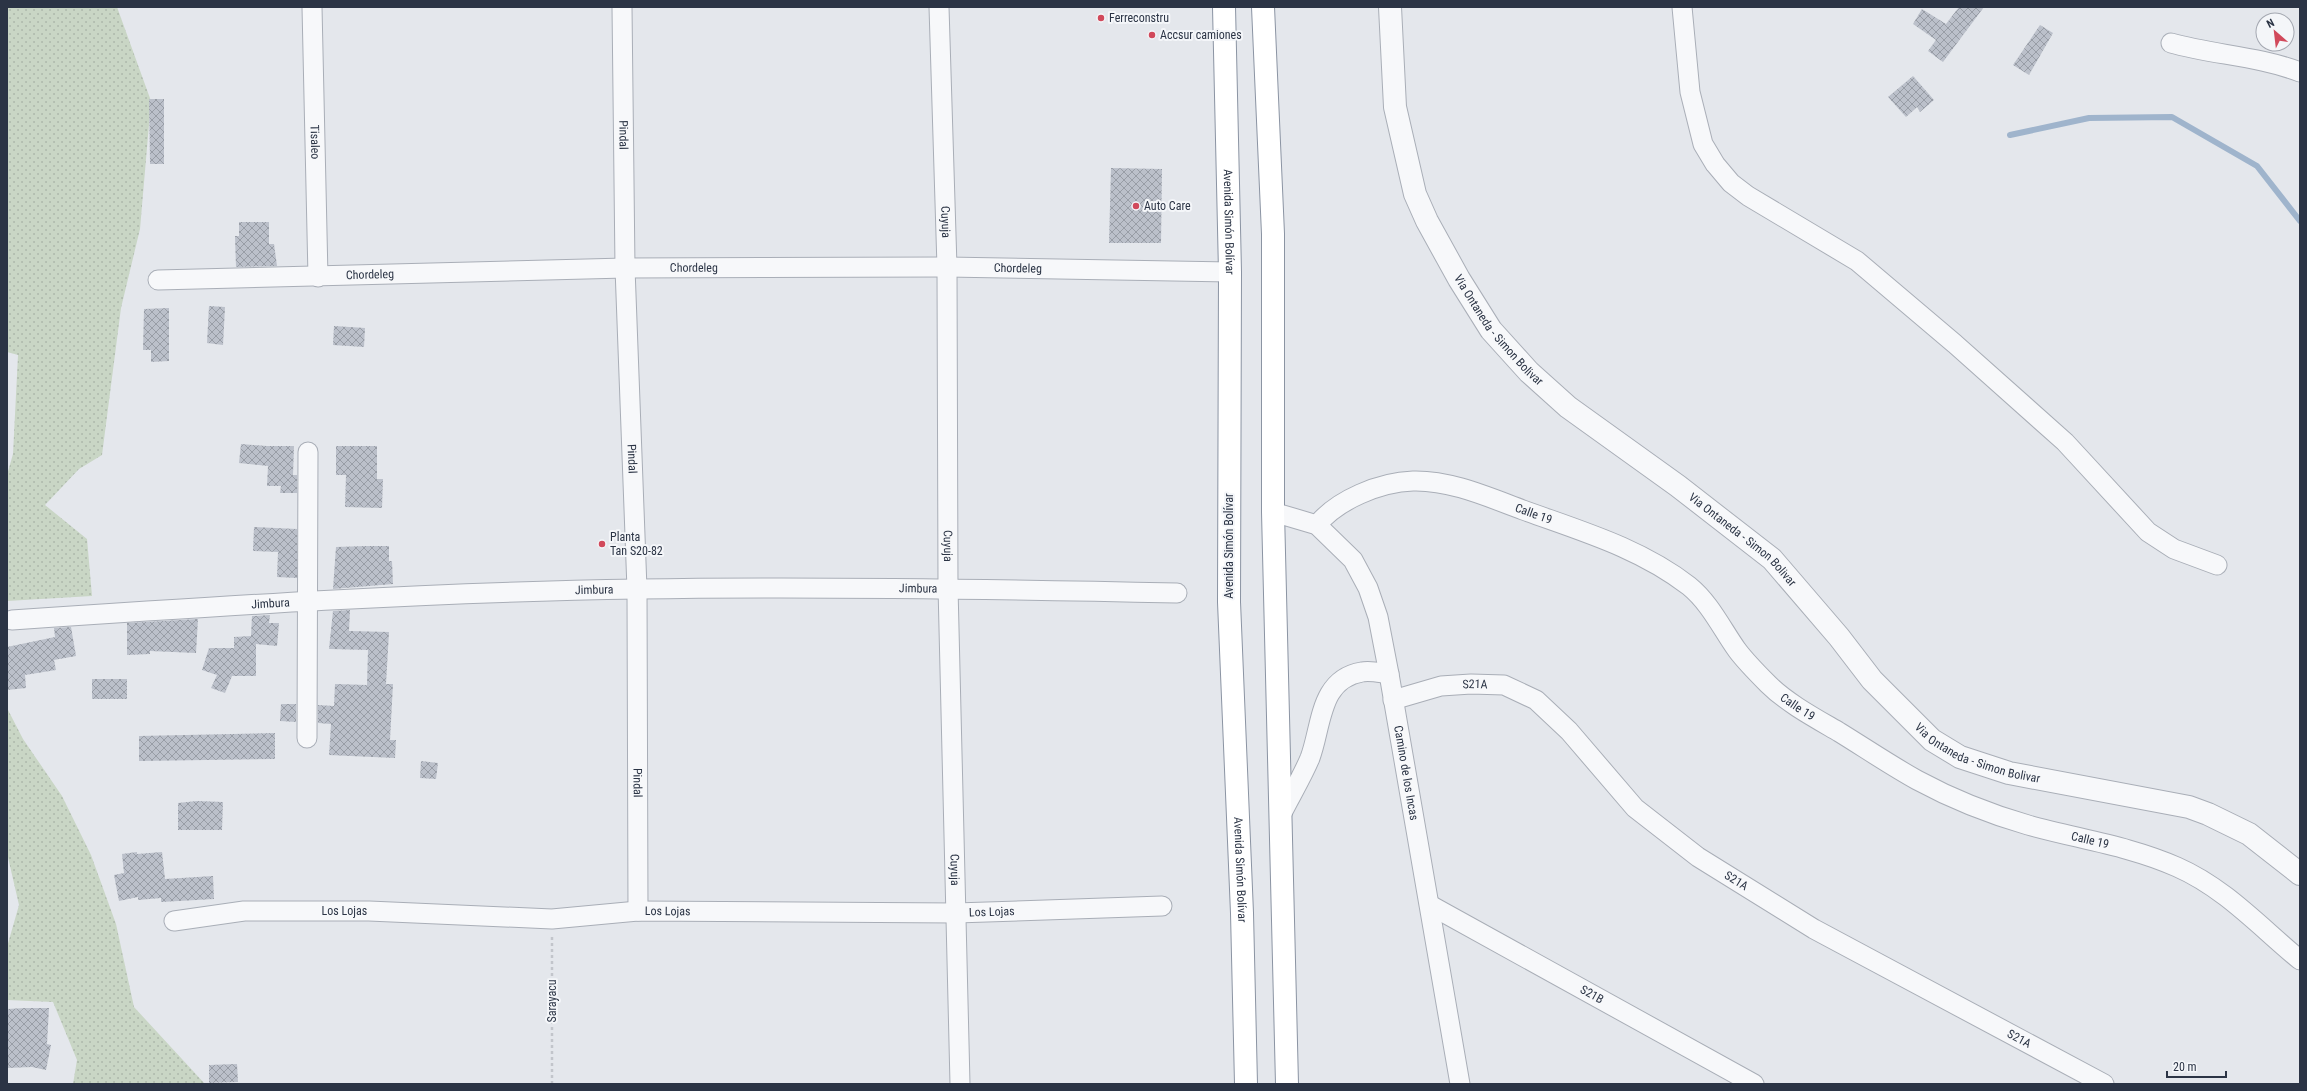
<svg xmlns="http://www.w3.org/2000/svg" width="2307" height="1091" viewBox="0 0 2307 1091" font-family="'Roboto Condensed',sans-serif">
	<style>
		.grass { fill: url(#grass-dots) }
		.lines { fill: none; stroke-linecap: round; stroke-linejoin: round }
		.stream { stroke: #9fb4cc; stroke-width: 6 }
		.building { fill: url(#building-cross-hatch) }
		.minor-casing { stroke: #a9aeb7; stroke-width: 21 }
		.tertiary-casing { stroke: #a9aeb7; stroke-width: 24 }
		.trunk-casing { stroke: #8b94a3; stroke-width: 24 }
		.path { stroke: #c2c5cb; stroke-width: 2.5; stroke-dasharray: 3 3; stroke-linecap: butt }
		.minor { stroke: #f7f8fa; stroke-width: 19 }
		.tertiary { stroke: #f7f8fa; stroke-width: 22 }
		.trunk { stroke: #fff; stroke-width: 22 }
		.poi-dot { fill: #d1495b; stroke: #f4f6f9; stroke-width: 1.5 }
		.labels { text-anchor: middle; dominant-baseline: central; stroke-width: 4; stroke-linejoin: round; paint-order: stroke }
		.poi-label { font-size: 12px; fill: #2b3445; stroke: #f4f6f9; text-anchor: start }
		.street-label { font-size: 12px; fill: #2b3445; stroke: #f4f6f9 }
	</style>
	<defs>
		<pattern id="grass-dots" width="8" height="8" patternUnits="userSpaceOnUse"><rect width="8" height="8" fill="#c9d6c5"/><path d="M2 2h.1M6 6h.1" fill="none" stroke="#adb8ab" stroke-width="1.8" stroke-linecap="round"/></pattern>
		<pattern id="building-cross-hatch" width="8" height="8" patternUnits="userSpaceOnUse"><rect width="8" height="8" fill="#bbc0ca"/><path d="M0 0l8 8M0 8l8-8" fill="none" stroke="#989da6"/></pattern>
	</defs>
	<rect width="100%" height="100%" fill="#e4e7ec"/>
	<!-- grass -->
	<g class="grass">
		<polygon points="7,7 117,7 151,101 140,229 121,308 102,455 79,469 45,505 87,539 92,596 7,601 7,475 13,454 18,355 7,352"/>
		<polygon points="7,708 23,739 62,796 91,855 116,924 134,1007 205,1084 73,1084 77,1060 53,1002 7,1000 7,947 19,905 7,853"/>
	</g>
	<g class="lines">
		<!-- stream -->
		<polyline class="stream" points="2010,135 2089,118 2172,117 2257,166 2300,221"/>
	</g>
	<!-- building -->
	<g class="building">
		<polygon points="1959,7 1984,7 1943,62 1928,51 1936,40 1913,24 1922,9 1946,24"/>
		<polygon points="2040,25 2053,33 2029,75 2013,65"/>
		<polygon points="1913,76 1934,100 1920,112 1917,107 1906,117 1888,97"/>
		<polygon points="149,99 164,99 164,164 150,164"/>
		<polygon points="1111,168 1162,169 1161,243 1109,243"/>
		<polygon points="239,222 269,222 269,244 274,244 277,266 236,267 235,236 239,236"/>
		<polygon points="209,306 225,307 223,345 207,343"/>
		<polygon points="169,308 169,361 151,362 151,350 143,350 144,309"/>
		<polygon points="334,326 365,328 364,347 333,345"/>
		<polygon points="241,444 267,446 294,446 293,475 297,475 297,493 280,493 281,486 267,486 268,466 239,463"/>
		<polygon points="336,446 377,446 377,479 383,479 382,508 345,507 346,475 336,475"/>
		<polygon points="254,527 297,529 297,578 277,577 278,552 253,551"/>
		<polygon points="366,546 389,546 389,561 392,561 393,584 333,589 336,547"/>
		<polygon points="350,610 349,631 389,632 386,684 393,684 390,740 396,740 395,758 329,755 331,724 318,723 318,705 334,706 335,684 367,685 368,650 329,649 333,611"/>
		<polygon points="270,615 269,623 279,623 277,646 256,644 256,676 232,676 225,693 211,688 217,675 202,670 209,648 234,648 234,637 251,636 252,616"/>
		<polygon points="198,619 196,653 150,651 150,654 127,655 127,623"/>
		<polygon points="71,627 76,656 54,660 56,670 25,675 26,688 7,690 7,647 55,637 54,628"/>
		<rect x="92" y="679" width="35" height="20"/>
		<polygon points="281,704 296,704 296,722 280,721"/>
		<polygon points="275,733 275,759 139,761 139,736"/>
		<polygon points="421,761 438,763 436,779 420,778"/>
		<polygon points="197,801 223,802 222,830 178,830 178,803"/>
		<polygon points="137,852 137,854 162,852 165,879 213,876 214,899 161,902 161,898 138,900 138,897 119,901 114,875 124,873 122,854"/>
		<polygon points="25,1008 49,1008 47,1044 51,1045 46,1070 32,1067 7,1068 7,1009"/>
		<polygon points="237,1064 238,1082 209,1083 209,1065"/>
	</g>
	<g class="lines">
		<!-- minor casing -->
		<g class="minor-casing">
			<g id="minor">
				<path id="s1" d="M312,7l6,270"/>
				<path id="s2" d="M622,7l3,261 12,321 1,322"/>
				<path id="s3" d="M939,7l8,260 1,320 12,497"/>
				<polyline points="1682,7 1690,92 1703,144 1715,164 1731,183 1748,196 1857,261 1955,344 2065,442 2148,532 2174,549 2217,565"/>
				<path d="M2171,43c43,12 87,13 129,29"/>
				<path id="s4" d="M158,280l467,-12 322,-1 283,5"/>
				<path id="s5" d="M1273,512l44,13 36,35 15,28 10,29 11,57 71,410"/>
				<path id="s6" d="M1317,525c20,-25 63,-43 96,-44 37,-1 75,16 110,29 58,21 117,38 166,76 21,17 33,43 48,64 9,12 20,23 31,34 19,19 47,34 71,48 26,16 51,33 78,48 35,19 73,34 111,45 50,14 102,21 149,42 48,21 83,60 123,93"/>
				<path id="s7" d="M12,620c208,-14 417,-28 626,-31 180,-3 359,0 539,4"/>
				<path id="s8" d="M1393,700l48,-14 30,-2 33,1 32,15 33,31 66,77 63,49 116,72 290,155"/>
				<polyline points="307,738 308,452"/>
				<path d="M1282,813c9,-18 20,-36 28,-55 12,-32 9,-79 52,-86 8,-2 19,1 27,2"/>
				<path id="s9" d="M1430,905l324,179"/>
				<path id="s10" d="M174,921l70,-10h125l183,8 86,-8 318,2 206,-7"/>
			</g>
		</g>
		<!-- tertiary casing -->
		<g class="tertiary-casing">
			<g id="tertiary">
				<path id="s11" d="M1390,7l5,100 20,87 12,27 32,58 32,51 38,42 39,35 110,79 94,73 67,78 33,43 60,60 28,17 49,16 180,34 19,7 41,20 51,40"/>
			</g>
		</g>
		<!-- trunk casing -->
		<g class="trunk-casing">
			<g id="trunk">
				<path id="s12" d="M1224,7l6,265 -1,330 13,311 4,171"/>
				<polyline points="1263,7 1273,234 1273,512 1287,1084"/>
			</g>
		</g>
		<!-- path -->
		<polyline class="path" points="552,937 552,1084"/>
		<!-- minor -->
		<use href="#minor" class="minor"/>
		<!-- tertiary -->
		<use href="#tertiary" class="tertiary"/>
		<!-- trunk -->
		<use href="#trunk" class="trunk"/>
	</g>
	<!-- markers -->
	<g class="poi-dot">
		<circle cx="1101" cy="18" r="4"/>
		<circle cx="1152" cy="35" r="4"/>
		<circle cx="1136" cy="206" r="4"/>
		<circle cx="602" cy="544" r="4"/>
	</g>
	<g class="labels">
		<!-- poi labels -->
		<g class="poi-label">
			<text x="1109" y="18">Ferreconstru</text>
			<text x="1160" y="35">Accsur camiones</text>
			<text x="1144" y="206">Auto Care</text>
			<text x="610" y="537">Planta<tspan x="610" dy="14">Tan S20-82</tspan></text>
		</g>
		<!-- street labels -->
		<g class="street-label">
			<text stroke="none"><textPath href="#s2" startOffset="128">Pindal</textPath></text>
			<text stroke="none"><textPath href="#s1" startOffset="135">Tisaleo</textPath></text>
			<text stroke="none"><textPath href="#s3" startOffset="215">Cuyuja</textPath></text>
			<text stroke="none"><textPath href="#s12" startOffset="215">Avenida Simón Bolívar</textPath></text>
			<text stroke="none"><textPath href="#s4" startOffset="536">Chordeleg</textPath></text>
			<text stroke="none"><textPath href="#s4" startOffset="860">Chordeleg</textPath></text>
			<text stroke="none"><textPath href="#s4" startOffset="212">Chordeleg</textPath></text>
			<text stroke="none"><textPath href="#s11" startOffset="350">Via Ontaneda - Simon Bolivar</textPath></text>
			<text stroke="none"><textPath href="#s2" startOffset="452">Pindal</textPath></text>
			<text stroke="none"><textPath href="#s6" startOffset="234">Calle 19</textPath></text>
			<text stroke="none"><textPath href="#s11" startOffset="674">Via Ontaneda - Simon Bolivar</textPath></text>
			<text stroke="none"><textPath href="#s3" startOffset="539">Cuyuja</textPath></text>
			<text transform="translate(1229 546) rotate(-90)">Avenida Simón Bolívar</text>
			<text stroke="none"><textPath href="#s7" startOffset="907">Jimbura</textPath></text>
			<text stroke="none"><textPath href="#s7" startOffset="583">Jimbura</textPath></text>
			<text stroke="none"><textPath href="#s7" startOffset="259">Jimbura</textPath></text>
			<text stroke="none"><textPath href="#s8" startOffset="84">S21A</textPath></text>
			<text stroke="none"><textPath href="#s6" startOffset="570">Calle 19</textPath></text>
			<text stroke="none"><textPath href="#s11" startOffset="998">Via Ontaneda - Simon Bolivar</textPath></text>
			<text stroke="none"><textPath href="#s5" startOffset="317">Camino de los Incas</textPath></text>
			<text stroke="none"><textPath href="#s2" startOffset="776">Pindal</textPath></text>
			<text stroke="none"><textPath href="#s6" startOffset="894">Calle 19</textPath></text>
			<text stroke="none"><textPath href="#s3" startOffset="863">Cuyuja</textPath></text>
			<text stroke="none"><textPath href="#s12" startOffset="863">Avenida Simón Bolívar</textPath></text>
			<text stroke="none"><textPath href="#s8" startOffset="420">S21A</textPath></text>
			<text stroke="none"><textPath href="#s10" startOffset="171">Los Lojas</textPath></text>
			<text stroke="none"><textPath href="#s10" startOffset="495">Los Lojas</textPath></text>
			<text stroke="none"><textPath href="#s10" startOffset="819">Los Lojas</textPath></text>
			<text stroke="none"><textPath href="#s9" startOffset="185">S21B</textPath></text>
			<text transform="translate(552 1001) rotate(-90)">Sarayacu</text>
			<text stroke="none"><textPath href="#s8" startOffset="744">S21A</textPath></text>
		</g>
	</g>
	<!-- border -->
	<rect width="2307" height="1091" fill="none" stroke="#2b3445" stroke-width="16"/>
	<!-- north arrow -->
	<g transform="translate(2275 32) rotate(332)"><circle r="19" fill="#f4f6f9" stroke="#a4a8b1"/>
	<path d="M0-3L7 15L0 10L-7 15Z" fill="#d1495b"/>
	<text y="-6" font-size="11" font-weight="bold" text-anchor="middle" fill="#2b3445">N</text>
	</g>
	<!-- scale -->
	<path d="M2167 1071v6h59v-6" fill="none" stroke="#2b3445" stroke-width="2"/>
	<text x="2173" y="1071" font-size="12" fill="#2b3445" stroke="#f4f6f9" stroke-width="3" paint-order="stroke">20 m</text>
</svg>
